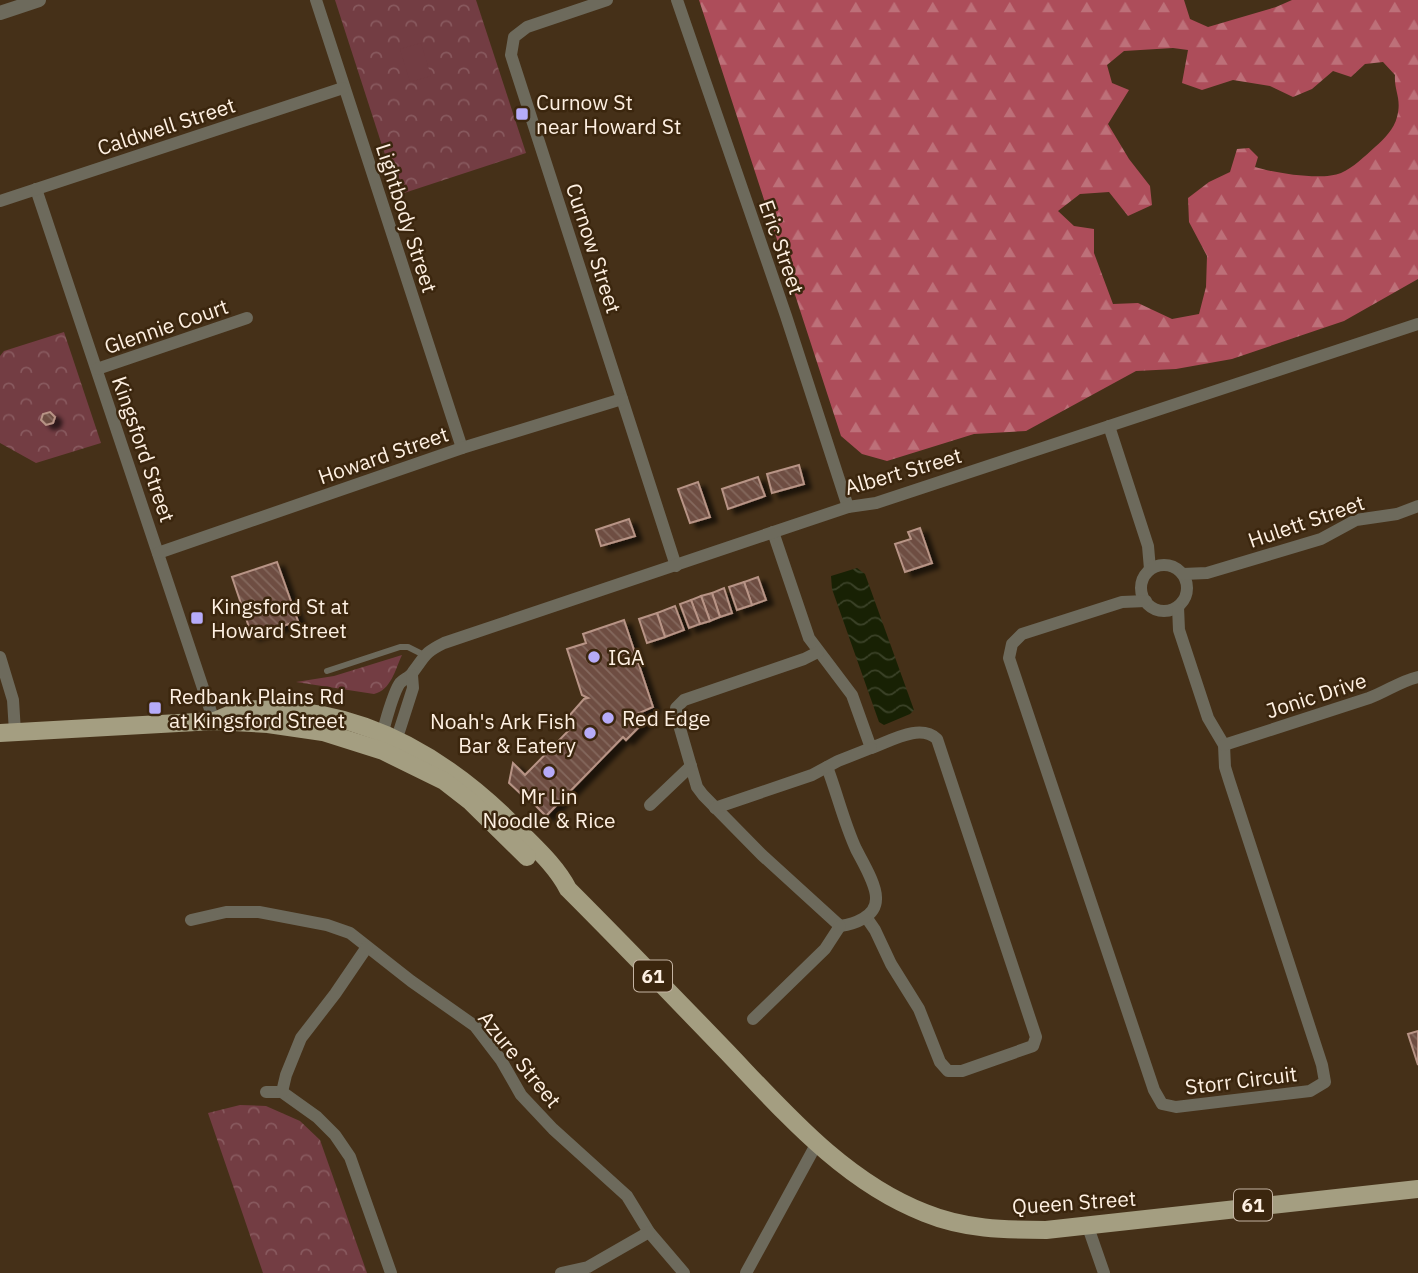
<svg xmlns="http://www.w3.org/2000/svg" width="1418" height="1273" viewBox="0 0 1418 1273" font-family="'IBM Plex Sans',sans-serif">
	<style>
		.forest { fill: url(#forest-firs); fill-rule: evenodd }
		.park { fill: url(#park-crowns) }
		.garden { fill: #733d43 }
		.water { fill: url(#water-waves) }
		.building { fill: url(#building-back-hatch); stroke: #b89486; stroke-width: 2; filter: url(#shadow) }
		.lines { fill: none; stroke-linecap: round; stroke-linejoin: round }
		.service { stroke: #6d6a5c; stroke-width: 6 }
		.minor { stroke: #6d6a5c; stroke-width: 12 }
		.tertiary { stroke: #6d6a5c; stroke-width: 14 }
		.primary { stroke: #a49e81; stroke-width: 18 }
		.poi-dot { fill: #b6abf8; stroke: #3b260e; stroke-width: 2.5 }
		.labels { text-anchor: middle; dominant-baseline: central; stroke-width: 5; stroke-linejoin: round; paint-order: stroke }
		.shield { fill: #3b260e; stroke: #c4b3a2; stroke-width: 2 }
		.shield-label { font-size: 19px; font-weight: bold; fill: #fef0e2 }
		.poi-label { font-size: 21px; fill: #fef0e2; stroke: #3b260e; text-anchor: start }
		.street-label { font-size: 21px; fill: #fef0e2; stroke: #3b260e }
	</style>
	<defs>
		<pattern id="forest-firs" width="22" height="20" patternUnits="userSpaceOnUse" patternTransform="scale(1.75)"><rect width="22" height="20" fill="#ad4d5a"/><path d="M5 1l3.5 6h-7zM16 11l3.5 6h-7z" fill="#bd7079"/></pattern>
		<pattern id="park-crowns" width="20" height="18" patternUnits="userSpaceOnUse" patternTransform="scale(1.75)"><rect width="20" height="18" fill="#733d43"/><path d="M2 6a3 3 0 1 1 6 0M12 15a3 3 0 1 1 6 0" fill="none" stroke="#88595e"/></pattern>
		<pattern id="water-waves" width="16" height="10" patternUnits="userSpaceOnUse" patternTransform="scale(1.75)"><rect width="16" height="10" fill="#182104"/><path d="M0 5q4-4 8 0t8 0" fill="none" stroke="#3b4228"/></pattern>
		<pattern id="building-back-hatch" width="6" height="6" patternUnits="userSpaceOnUse" patternTransform="scale(1.75)"><rect width="6" height="6" fill="#6e4e42"/><path d="M-1 5l2 2M0 0l6 6M5-1l2 2" fill="none" stroke="#84685d"/></pattern>
		<filter id="shadow"><feDropShadow dx="7" dy="4.5" stdDeviation="2" flood-color="#0009"/></filter>
	</defs>
	<rect width="100%" height="100%" fill="#453018"/>
	<!-- forest -->
	<path class="forest" d="M699,0h485l6,19 18,8 68,-20 16,-7h126v279l-74,42 -112,38 -56,10 -40,2 -110,60 -52,3 -87,27 -25,-7 -21,-18zM1173,48l15,2 -6,33 20,7 31,-10 37,6 23,11 19,-8 21,-18 18,6 14,-13 18,-2 12,13c-1,17 7,23 2,42 -3,12 -13,22 -22,30 -10,9 -22,21 -34,26 -19,8 -67,0 -86,-6l3,-10 -9,-9 -12,1 -7,23 -21,10 -21,16 1,24 18,34 -1,31 -7,27 -27,5 -34,-16 -25,1 -19,-51v-24l-20,-3 -16,-15 22,-17 29,-2 19,24 24,-11 -2,-19 -21,-27 -21,-35 21,-34 -17,-7 -5,-18 17,-14z"/>
	<!-- park -->
	<g class="park">
		<polygon points="335,0 476,0 526,153 398,195"/>
		<polygon points="64,332 101,443 36,463 0,443 0,356 4,351"/>
		<path d="M402,655c-7,15 -11,35 -28,39l-78,-12 38,-6z"/>
		<polygon points="240,1105 266,1106 300,1121 320,1140 367,1273 263,1273 208,1113"/>
	</g>
	<!-- garden -->
	<polygon class="garden" points="421,43 431,76 410,82 400,49"/>
	<!-- water -->
	<polygon class="water" points="857,568 865,574 914,710 910,714 884,725 879,722 832,589 831,576"/>
	<!-- building -->
	<g class="building">
		<polygon points="50,412 55,417 53,423 46,425 41,420 43,414"/>
		<polygon points="799,465 804,484 772,493 767,474"/>
		<polygon points="758,477 765,496 728,509 722,489"/>
		<polygon points="698,482 710,517 690,523 678,489"/>
		<polygon points="629,519 635,536 601,546 596,530"/>
		<polygon points="920,528 932,563 905,572 895,544 911,539 908,532"/>
		<polygon points="277,562 298,621 252,636 232,577"/>
		<polygon points="758,577 766,600 752,605 744,582"/>
		<polygon points="744,582 752,605 737,610 729,587"/>
		<polygon points="724,588 732,613 720,617 712,593"/>
		<polygon points="712,593 720,617 710,621 701,596"/>
		<polygon points="701,596 710,621 700,624 691,600"/>
		<polygon points="691,600 700,624 689,628 680,604"/>
		<polygon points="675,606 684,630 665,637 657,613"/>
		<polygon points="657,613 665,637 647,643 639,619"/>
		<polygon points="624,620 653,707 639,713 646,720 626,740 623,737 546,816 523,793 521,794 509,783 513,763 525,775 576,723 569,716 584,699 588,698 582,695 567,649 586,643 583,634"/>
		<polygon points="1418,1031 1418,1065 1408,1034"/>
	</g>
	<g class="lines">
		<!-- service -->
		<polyline class="service" points="327,671 400,647 408,647 424,655"/>
		<!-- minor -->
		<g class="minor">
			<polyline points="316,0 462,448"/>
			<polyline points="607,0 527,27 514,37 511,55 676,566"/>
			<polyline points="677,0 786,316 848,507"/>
			<polyline points="36,189 214,721"/>
			<polyline points="0,201 343,88"/>
			<polyline points="97,369 247,318"/>
			<polyline points="1109,426 1148,546 1150,569"/>
			<path d="M773,532l36,106 43,57 19,53c20,-7 49,-25 66,-9l99,298 -3,9 -71,25h-14l-8,-9 -21,-53 -28,-45 -16,-34 -9,-13"/>
			<polyline points="158,553 462,448 622,399"/>
			<circle cx="1164" cy="588" r="23"/>
			<polyline points="1183,574 1207,573 1321,539 1356,520 1397,514 1418,506"/>
			<polyline points="1146,601 1122,602 1022,634 1012,644 1009,658 1154,1090 1162,1104 1176,1107 1310,1091 1325,1082 1322,1065 1229,780 1225,767 1224,745 1208,718 1179,630 1178,607"/>
			<path d="M818,652l-14,7 -120,41 -8,8 1,10 20,69 6,8 59,60 78,71c14,-2 36,-9 36,-27 1,-14 -14,-38 -20,-50 -12,-26 -19,-56 -29,-82"/>
			<polyline points="0,657 13,700 15,732"/>
			<path d="M382,741c0,-11 12,-50 18,-58 4,-4 10,-6 13,-11 13,-17 11,-19 31,-29l404,-136 28,-4 542,-179"/>
			<polyline points="390,745 396,741 413,688 412,675"/>
			<path d="M1224,745l145,-47c17,-6 31,-17 49,-21"/>
			<polyline points="650,805 691,766"/>
			<polyline points="715,808 812,775 838,761 871,748"/>
			<polyline points="191,920 226,912 259,912 327,925 350,933 411,981 475,1026 501,1060 521,1095 553,1129 627,1196 649,1232 684,1273"/>
			<polyline points="753,1019 825,949 840,926"/>
			<polyline points="266,1092 282,1092 317,1117 335,1135 350,1157 391,1273"/>
			<polyline points="282,1092 286,1075 301,1038 335,994 367,947"/>
			<polyline points="1088,1227 1104,1273"/>
			<polyline points="561,1273 588,1267 649,1232"/>
			<polyline points="746,1273 817,1143"/>
		</g>
		<!-- tertiary -->
		<polyline class="tertiary" points="0,13 39,0"/>
		<!-- primary -->
		<g class="primary">
			<path d="M214,721c10,-3 21,-10 30,-11 11,-2 22,0 33,0 98,3 180,56 246,125 17,17 34,33 45,54 54,54 107,109 160,164 58,61 117,129 197,160 39,16 79,17 121,17l372,-41"/>
			<polyline points="0,733 214,721 268,724 323,732 383,751 444,781 471,802 527,857"/>
		</g>
	</g>
	<!-- markers -->
	<g class="poi-dot">
		<rect x="515" y="107" width="14" height="14" rx="3.5"/>
		<rect x="190" y="611" width="14" height="14" rx="3.5"/>
		<circle cx="594" cy="657" r="7"/>
		<rect x="148" y="701" width="14" height="14" rx="3.5"/>
		<circle cx="608" cy="718" r="7"/>
		<circle cx="590" cy="733" r="7"/>
		<circle cx="549" cy="772" r="7"/>
	</g>
	<g class="labels">
		<!-- shield labels -->
		<g class="shield">
			<rect x="634" y="960.5" width="38" height="31" rx="5"/>
			<rect x="1234" y="1189.5" width="38" height="31" rx="5"/>
		</g>
		<g class="shield-label">
			<text x="653" y="976">61</text>
			<text x="1253" y="1205">61</text>
		</g>
		<!-- poi labels -->
		<g class="poi-label">
			<text x="536" y="102">Curnow St<tspan x="536" dy="24">near Howard St</tspan></text>
			<text x="211" y="606">Kingsford St at<tspan x="211" dy="24">Howard Street</tspan></text>
			<text x="608" y="657">IGA</text>
			<text x="169" y="696">Redbank Plains Rd<tspan x="169" dy="24">at Kingsford Street</tspan></text>
			<text x="622" y="718">Red Edge</text>
			<text x="576" y="721" text-anchor="end">Noah's Ark Fish<tspan x="576" dy="24">Bar &amp; Eatery</tspan></text>
			<text x="549" y="796" text-anchor="middle">Mr Lin<tspan x="549" dy="24">Noodle &amp; Rice</tspan></text>
		</g>
		<!-- street labels -->
		<g class="street-label">
			<text transform="translate(166 126) rotate(-18)">Caldwell Street</text>
			<text transform="translate(407 218) rotate(72)">Lightbody Street</text>
			<text transform="translate(782 247) rotate(71)">Eric Street</text>
			<text transform="translate(594 248) rotate(72)">Curnow Street</text>
			<text transform="translate(166 326) rotate(-19)">Glennie Court</text>
			<text transform="translate(144 449) rotate(71)">Kingsford Street</text>
			<text transform="translate(383 455) rotate(-19)">Howard Street</text>
			<text transform="translate(903 471) rotate(-16)">Albert Street</text>
			<text transform="translate(1306 521) rotate(-19)">Hulett Street</text>
			<text transform="translate(1316 695) rotate(-18)">Jonic Drive</text>
			<text transform="translate(520 1059) rotate(51)">Azure Street</text>
			<text transform="translate(1241 1080) rotate(-7)">Storr Circuit</text>
			<text transform="translate(1074 1202) rotate(-4)">Queen Street</text>
		</g>
	</g>
</svg>
